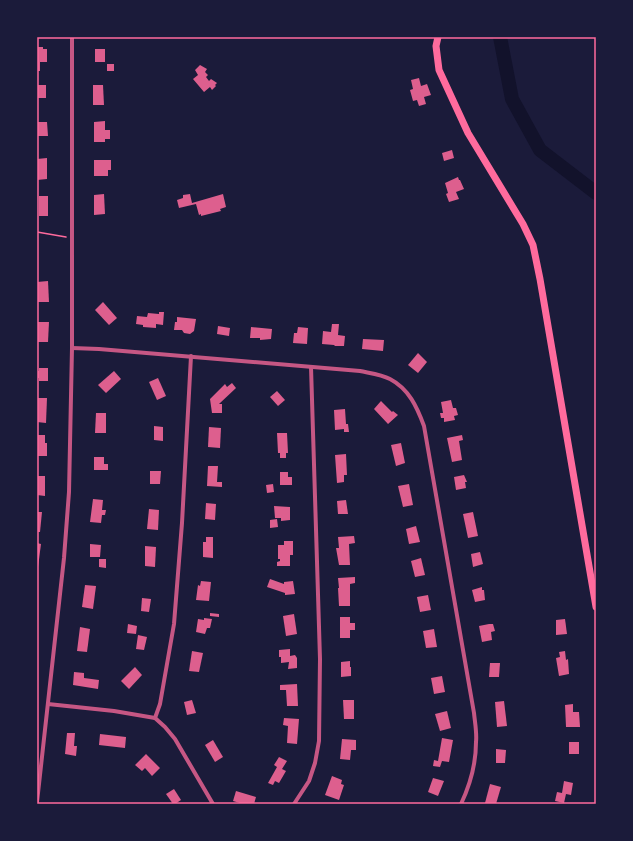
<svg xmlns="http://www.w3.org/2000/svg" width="633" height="841" viewBox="0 0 633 841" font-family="Rubik,sans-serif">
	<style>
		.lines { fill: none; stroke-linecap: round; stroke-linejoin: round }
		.river { stroke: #12122b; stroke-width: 14 }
		.building { fill: #dd5f8e }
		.path { stroke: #ff6b9d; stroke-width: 1.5 }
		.minor { stroke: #c65784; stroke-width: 4 }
		.secondary { stroke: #ff6b9d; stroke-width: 7 }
		.neatline { fill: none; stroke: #ff6b9d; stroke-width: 1.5 }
	</style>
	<rect width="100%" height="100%" fill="#1b1b3a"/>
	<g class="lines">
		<!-- river -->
		<polyline class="river" points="500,37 512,99 540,150 596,193"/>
	</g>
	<!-- building -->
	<g class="building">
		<polygon points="37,47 43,47 43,49 47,49 47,62 40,62 40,71 37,71 38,53 37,53"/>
		<rect x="95" y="49" width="10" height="13"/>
		<rect x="107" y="64" width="7" height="7"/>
		<polygon points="200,65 207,69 205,72 208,75 206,77 209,81 211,79 217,83 215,85 216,86 212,90 210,87 204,92 193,79 198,75 195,70"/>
		<polygon points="419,78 421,86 427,84 431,95 424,97 426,104 419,106 417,100 413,101 410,90 413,89 411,80"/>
		<rect x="37" y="85" width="9" height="13"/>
		<polygon points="93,85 103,85 104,105 93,105"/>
		<polygon points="105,121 105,130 110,130 110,139 105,139 105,142 94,142 94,122"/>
		<polygon points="38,122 47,122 48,136 38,136 38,133 37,133"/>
		<polygon points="452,150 454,158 444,161 442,153"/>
		<polygon points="47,158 47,179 37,180 37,159"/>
		<polygon points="94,160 111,160 111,170 108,170 108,176 94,176"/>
		<polygon points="458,177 459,180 460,180 464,189 456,192 459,199 449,202 446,194 448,193 445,183"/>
		<polygon points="104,194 105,214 94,215 94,195"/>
		<polygon points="190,194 192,203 223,194 226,207 220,209 221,211 201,216 201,214 199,215 196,204 179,208 177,200 183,198 183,195"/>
		<rect x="39" y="196" width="9" height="20"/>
		<polygon points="48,281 49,302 37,302 37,282"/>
		<polygon points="103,302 117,318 109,325 95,310"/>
		<polygon points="159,312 164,312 163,325 156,324 156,328 143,327 143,325 136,324 137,316 147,317 148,313 159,314"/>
		<polygon points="177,317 196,319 194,331 190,334 184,333 182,330 174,330 175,322 177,322"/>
		<polygon points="38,322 49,322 48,342 38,342"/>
		<polygon points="332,324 339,324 338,335 345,336 344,346 335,346 334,345 322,344 323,331 331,332"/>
		<polygon points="218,326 230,328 229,336 217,334"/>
		<polygon points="251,327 272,329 271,339 260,340 260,338 250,338"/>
		<polygon points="298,327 308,328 307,344 293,343 294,333 297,333"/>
		<polygon points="363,339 384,340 383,351 362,349"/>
		<polygon points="418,353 427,362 418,373 408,365"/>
		<polygon points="39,368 48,368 48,381 39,381 39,378 37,378 37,371 39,371"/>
		<polygon points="114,371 121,379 106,393 98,385"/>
		<polygon points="158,378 166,396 157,400 149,382"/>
		<polygon points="232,383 236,388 219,404 222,404 222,413 212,413 210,399 225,384 227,387"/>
		<polygon points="277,391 285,400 278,406 270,397"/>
		<polygon points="37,398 47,398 46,423 37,422"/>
		<polygon points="451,400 453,408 456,408 458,415 454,416 455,420 444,422 444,418 441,418 440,413 443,413 441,402"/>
		<polygon points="381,401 392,412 393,411 398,415 388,424 374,409"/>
		<polygon points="345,409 346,424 348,424 349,432 344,432 344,429 335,430 334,410"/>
		<polygon points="96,413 106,413 106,433 95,433"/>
		<polygon points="154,426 163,427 163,441 154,440"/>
		<polygon points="209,427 221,428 220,448 208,447"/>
		<polygon points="277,433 287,433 288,453 286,453 286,458 280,458 280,453 278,453"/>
		<polygon points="37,435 45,435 45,443 47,443 47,456 37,456"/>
		<polygon points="462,435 463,440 459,441 462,460 452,462 447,438"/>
		<polygon points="401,443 405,463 396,466 391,445"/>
		<polygon points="346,454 347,475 344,475 344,482 337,483 335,455"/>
		<polygon points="94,457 104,457 104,464 108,464 108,470 94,470"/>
		<polygon points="208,466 218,466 217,482 222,482 222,487 207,486"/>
		<polygon points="150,471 161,471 160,484 150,484"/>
		<polygon points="280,472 288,472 288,477 292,477 292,485 280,485"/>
		<polygon points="464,475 467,482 465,482 466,488 456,490 454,477"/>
		<polygon points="37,476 45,476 45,496 37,495"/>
		<polygon points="273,484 274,492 267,493 266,485"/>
		<polygon points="409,484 413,505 403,507 398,486"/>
		<polygon points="93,499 103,500 102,510 106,510 105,515 102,515 101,523 90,522"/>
		<polygon points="346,500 348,514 338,514 337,501"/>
		<polygon points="206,503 216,504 215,520 205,519"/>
		<polygon points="274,506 290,507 290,520 281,521 281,518 275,518"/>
		<polygon points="149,509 159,510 158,530 147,529"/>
		<polygon points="37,512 42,512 40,532 37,532"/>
		<polygon points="473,512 478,536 468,538 463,514"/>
		<polygon points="277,519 278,527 270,528 270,520"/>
		<polygon points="416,526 420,542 409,544 406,529"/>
		<polygon points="354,536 355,543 349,544 350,565 339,565 336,548 339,548 338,537"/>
		<polygon points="206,537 213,537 213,558 203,557 203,542 206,542"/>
		<polygon points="284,541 293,541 293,555 290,555 290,566 277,566 277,562 280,561 280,559 278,559 278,545 284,545"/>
		<polygon points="37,543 41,544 38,567 37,567"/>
		<polygon points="90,544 101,545 100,557 90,557"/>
		<polygon points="145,546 156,547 155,567 145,566"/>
		<polygon points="480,552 483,564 473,567 471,554"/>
		<polygon points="421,558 425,575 415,577 411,561"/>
		<polygon points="99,559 106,559 106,568 99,567"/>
		<polygon points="355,577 355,583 350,584 350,606 339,606 338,588 339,588 338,578"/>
		<polygon points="270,579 284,584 284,582 293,581 295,594 285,595 285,593 267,587"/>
		<polygon points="201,581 211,582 209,601 196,600 198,585 200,586"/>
		<polygon points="85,585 96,586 93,609 82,607"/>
		<polygon points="482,587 482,590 484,590 485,600 475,602 472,590"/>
		<polygon points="428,595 431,610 420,612 417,597"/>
		<polygon points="142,598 151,599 149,612 141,611"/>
		<polygon points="210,613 219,614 219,617 210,616"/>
		<polygon points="294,614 297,634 286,636 283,616"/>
		<polygon points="340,617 350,617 350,623 355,623 355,630 350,630 350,638 340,638"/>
		<polygon points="204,618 212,619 210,628 207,628 205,634 196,632 198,619 204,620"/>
		<polygon points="565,619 567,634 556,635 556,620"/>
		<polygon points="128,624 137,626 136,634 127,633"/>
		<polygon points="489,624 493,624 495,631 491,632 492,640 482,642 479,626"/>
		<polygon points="80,627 90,629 87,652 77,651"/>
		<polygon points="434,629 437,647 426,648 423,631"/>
		<polygon points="138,635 147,637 144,650 136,649"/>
		<polygon points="290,649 290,656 295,655 297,658 297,668 288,669 289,662 281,663 281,657 279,657 279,650"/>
		<polygon points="192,651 203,653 199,672 189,671"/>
		<polygon points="565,651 566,660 568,659 569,674 559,676 556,658 560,657 559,652"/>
		<polygon points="350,661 350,667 351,667 351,676 341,677 341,662"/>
		<polygon points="490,663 500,663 499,677 489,677"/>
		<polygon points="135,667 142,675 129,689 121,681"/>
		<polygon points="74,672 84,673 84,678 99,680 98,689 73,685"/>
		<polygon points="442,676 445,692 434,694 431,678"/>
		<polygon points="297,684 298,706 287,706 286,690 280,690 280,685"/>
		<polygon points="192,700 196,713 187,715 184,702"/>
		<polygon points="343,700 354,700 354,719 344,719"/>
		<polygon points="504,701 507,726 497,727 495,702"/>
		<polygon points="573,704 573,712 579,712 580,727 566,727 565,705"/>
		<polygon points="447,711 451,728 440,731 435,714"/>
		<polygon points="284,718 299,719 297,744 287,743 288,726 283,725"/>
		<polygon points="67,733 75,733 74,746 77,746 76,756 65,754"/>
		<polygon points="100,734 126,737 125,748 99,745"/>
		<polygon points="442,738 453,740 449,762 442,761 440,767 433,766 434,760 438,761"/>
		<polygon points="342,739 356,740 356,750 351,750 350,760 340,759"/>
		<polygon points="213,740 223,757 215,762 205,745"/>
		<rect x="569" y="742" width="10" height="12"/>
		<polygon points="496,749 506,750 505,763 496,763"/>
		<polygon points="146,754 160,768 152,776 145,768 142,771 135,765"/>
		<polygon points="279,757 287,761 282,769 286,771 279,783 275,781 273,785 268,783 277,767 274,765"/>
		<polygon points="332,776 342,780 341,784 344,785 339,800 325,795"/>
		<polygon points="433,778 444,781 438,796 428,792"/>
		<polygon points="564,781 573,783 571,795 566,794 564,803 555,801 557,792 562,793"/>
		<polygon points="490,784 501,787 496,804 485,803"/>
		<polygon points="174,789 181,800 175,804 173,804 166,794"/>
		<polygon points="236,791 256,797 254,804 243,804 233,801"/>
	</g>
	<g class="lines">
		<!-- path -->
		<polyline class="path" points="37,232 66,237"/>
		<!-- minor -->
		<g class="minor">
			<path d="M72,348l27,1 261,22c9,2 21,3 30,8 19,10 27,28 34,47l50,287c1,10 3,20 2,29 0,21 -6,43 -15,62"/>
			<polyline points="48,704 114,711 155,718 165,727 175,739 213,804"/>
			<polyline points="155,718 160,704 174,624 182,523 191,356"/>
			<polyline points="37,802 64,558 69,492 72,348 72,37"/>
			<polyline points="294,804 309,781 315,763 319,741 320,659 311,367"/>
		</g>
		<!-- secondary -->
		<polyline class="secondary" points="438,37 436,46 439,70 468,133 523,224 533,245 540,279 596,607"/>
	</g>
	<!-- border -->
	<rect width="633" height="841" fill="none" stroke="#1b1b3a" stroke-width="76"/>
	<rect x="38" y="38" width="557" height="765" class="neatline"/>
</svg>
